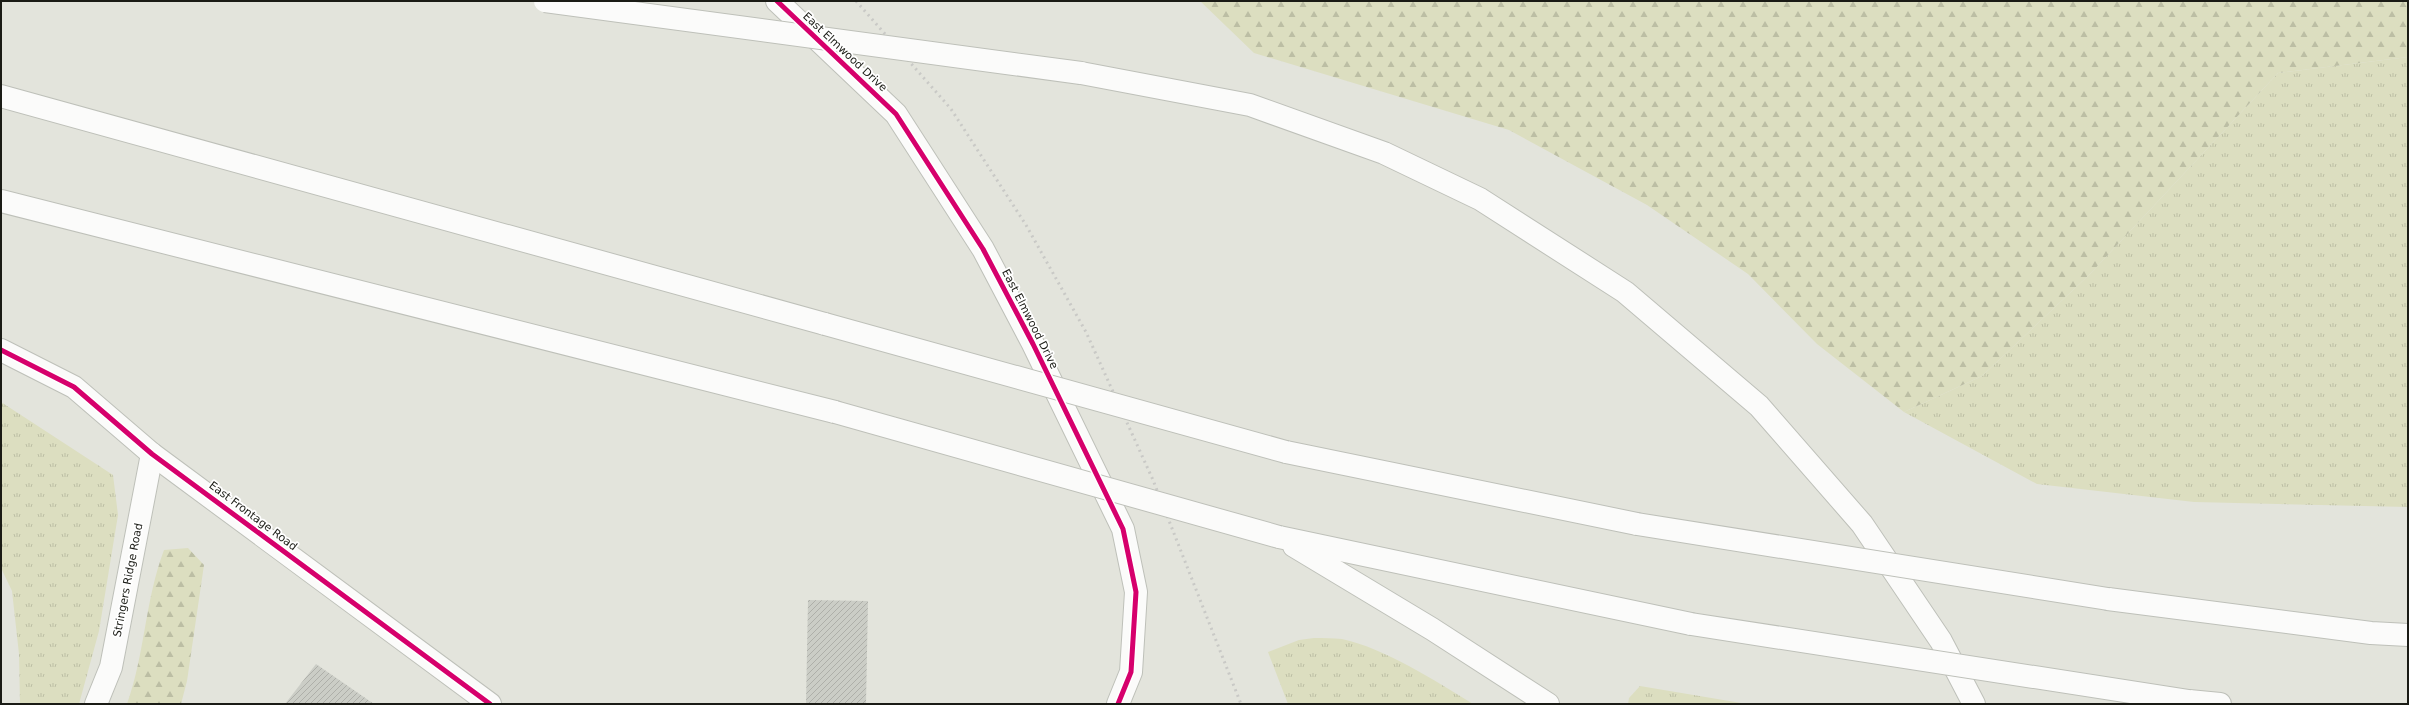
<svg xmlns="http://www.w3.org/2000/svg" width="2409" height="705" viewBox="0 0 2409 705" font-family="'DejaVu Sans',sans-serif">
	<style>
		.grass { fill: url(#grass-tufts) }
		.forest { fill: url(#forest-firs) }
		.building { fill: url(#building-hatch) }
		.lines { fill: none; stroke-linecap: round; stroke-linejoin: round }
		.minor-casing { stroke: #bec0b9; stroke-width: 24 }
		.highway-casing { stroke: #bec0b9; stroke-width: 24 }
		.minor { stroke: #fbfbfa; stroke-width: 22 }
		.highway { stroke: #fbfbfa; stroke-width: 22 }
		.rail { stroke: #c9c9c6; stroke-width: 3; stroke-dasharray: 2 4; stroke-linecap: butt }
		.highway-bridge-casing { stroke: #bec0b9; stroke-width: 24; stroke-linecap: butt }
		.highway-bridge { stroke: #fbfbfa; stroke-width: 22 }
		.cycleway-casing { stroke: #fff; stroke-width: 8 }
		.cycleway { stroke: #d6006c; stroke-width: 5 }
		.labels { text-anchor: middle; dominant-baseline: central; stroke-width: 3.5; stroke-linejoin: round; paint-order: stroke }
		.street-label { font-size: 11px; fill: #1a1b15; stroke: #fff }
	</style>
	<defs>
		<pattern id="grass-tufts" width="24" height="20" patternUnits="userSpaceOnUse"><rect width="24" height="20" fill="#dcdec0"/><path d="M3 7l-1-3M5 7V3M7 7l1-3M15 17l-1-3M17 17v-4M19 17l1-3" fill="none" stroke="#bcbea4"/></pattern>
		<pattern id="forest-firs" width="22" height="20" patternUnits="userSpaceOnUse"><rect width="22" height="20" fill="#dcdec0"/><path d="M5 1l3.5 6h-7zM16 11l3.5 6h-7z" fill="#bcbea4"/></pattern>
		<pattern id="building-hatch" width="6" height="6" patternUnits="userSpaceOnUse"><rect width="6" height="6" fill="#cbcdc6"/><path d="M-1 1l2-2M0 6l6-6M5 7l2-2" fill="none" stroke="#aeafa9"/></pattern>
	</defs>
	<rect width="100%" height="100%" fill="#e3e4dc"/>
	<!-- grass -->
	<g class="grass">
		<polygon points="2408,57 2408,507 2194,502 2037,484 1904,412 1982,376 2090,274 2278,73"/>
		<polygon points="1,402 113,475 118,515 99,631 79,704 20,704 19,654 12,591 1,568"/>
		<path d="M1314,638c9,0 19,0 28,1 42,9 94,42 131,65h-185l-20,-52 31,-12z"/>
		<polygon points="1640,686 1747,704 1628,704 1629,698"/>
	</g>
	<!-- forest -->
	<g class="forest">
		<polygon points="1200,1 2408,1 2408,57 2278,73 2090,274 1982,376 1904,412 1817,344 1748,274 1647,205 1509,130 1254,53"/>
		<path d="M188,548l16,17 -17,116 -6,23h-54c18,-50 18,-104 37,-154z"/>
	</g>
	<!-- building -->
	<g class="building">
		<polygon points="808,600 868,601 866,704 806,704"/>
		<polygon points="316,664 374,704 285,704"/>
	</g>
	<g class="lines">
		<!-- minor casing -->
		<g class="minor-casing">
			<g id="minor">
				<polyline points="777,1 896,114 983,249 1033,344 1123,529 1136,592 1131,672 1118,704"/>
				<polyline points="1,350 74,387 152,454 490,704"/>
				<polyline points="96,704 111,667 152,454"/>
			</g>
		</g>
		<!-- highway casing -->
		<g class="highway-casing">
			<g id="highway">
				<polyline points="1081,73 1250,105 1384,153 1480,199 1625,292 1759,406 1862,524 1941,641 1974,704"/>
				<polyline points="1,96 825,324"/>
				<polyline points="1,201 835,412"/>
				<polyline points="1286,452 1637,524"/>
				<polyline points="1279,537 1691,624"/>
				<polyline points="1294,546 1432,629 1548,704"/>
				<polyline points="2108,599 2371,633 2408,635"/>
				<polyline points="2189,701 2220,704"/>
			</g>
		</g>
		<!-- minor -->
		<use href="#minor" class="minor"/>
		<!-- highway -->
		<use href="#highway" class="highway"/>
		<!-- rail -->
		<polyline class="rail" points="856,1 951,109 1026,225 1086,332 1153,480 1241,704"/>
		<!-- highway-bridge casing -->
		<g class="highway-bridge-casing">
			<g id="highway-bridge">
				<polyline points="545,1 1081,73"/>
				<polyline points="825,324 1286,452"/>
				<polyline points="835,412 1279,537"/>
				<polyline points="1637,524 2108,599"/>
				<polyline points="1691,624 2189,701"/>
			</g>
		</g>
		<!-- highway-bridge -->
		<use href="#highway-bridge" class="highway-bridge"/>
		<!-- cycleway casing -->
		<g class="cycleway-casing">
			<g id="cycleway">
				<polyline points="777,1 896,114 983,249 1033,344 1123,529 1136,592 1131,672 1118,704"/>
				<polyline points="1,350 74,387 152,454 490,704"/>
			</g>
		</g>
		<!-- cycleway -->
		<use href="#cycleway" class="cycleway"/>
	</g>
	<g class="labels">
		<!-- street labels -->
		<g class="street-label">
			<text transform="translate(845 52) rotate(43)">East Elmwood Drive</text>
			<text transform="translate(1030 319) rotate(63)">East Elmwood Drive</text>
			<text transform="translate(253 516) rotate(37)">East Frontage Road</text>
			<text transform="translate(128 580) rotate(-79)">Stringers Ridge Road</text>
		</g>
	</g>
	<!-- border -->
	<rect width="2409" height="705" fill="none" stroke="#1a1b15" stroke-width="4"/>
</svg>
